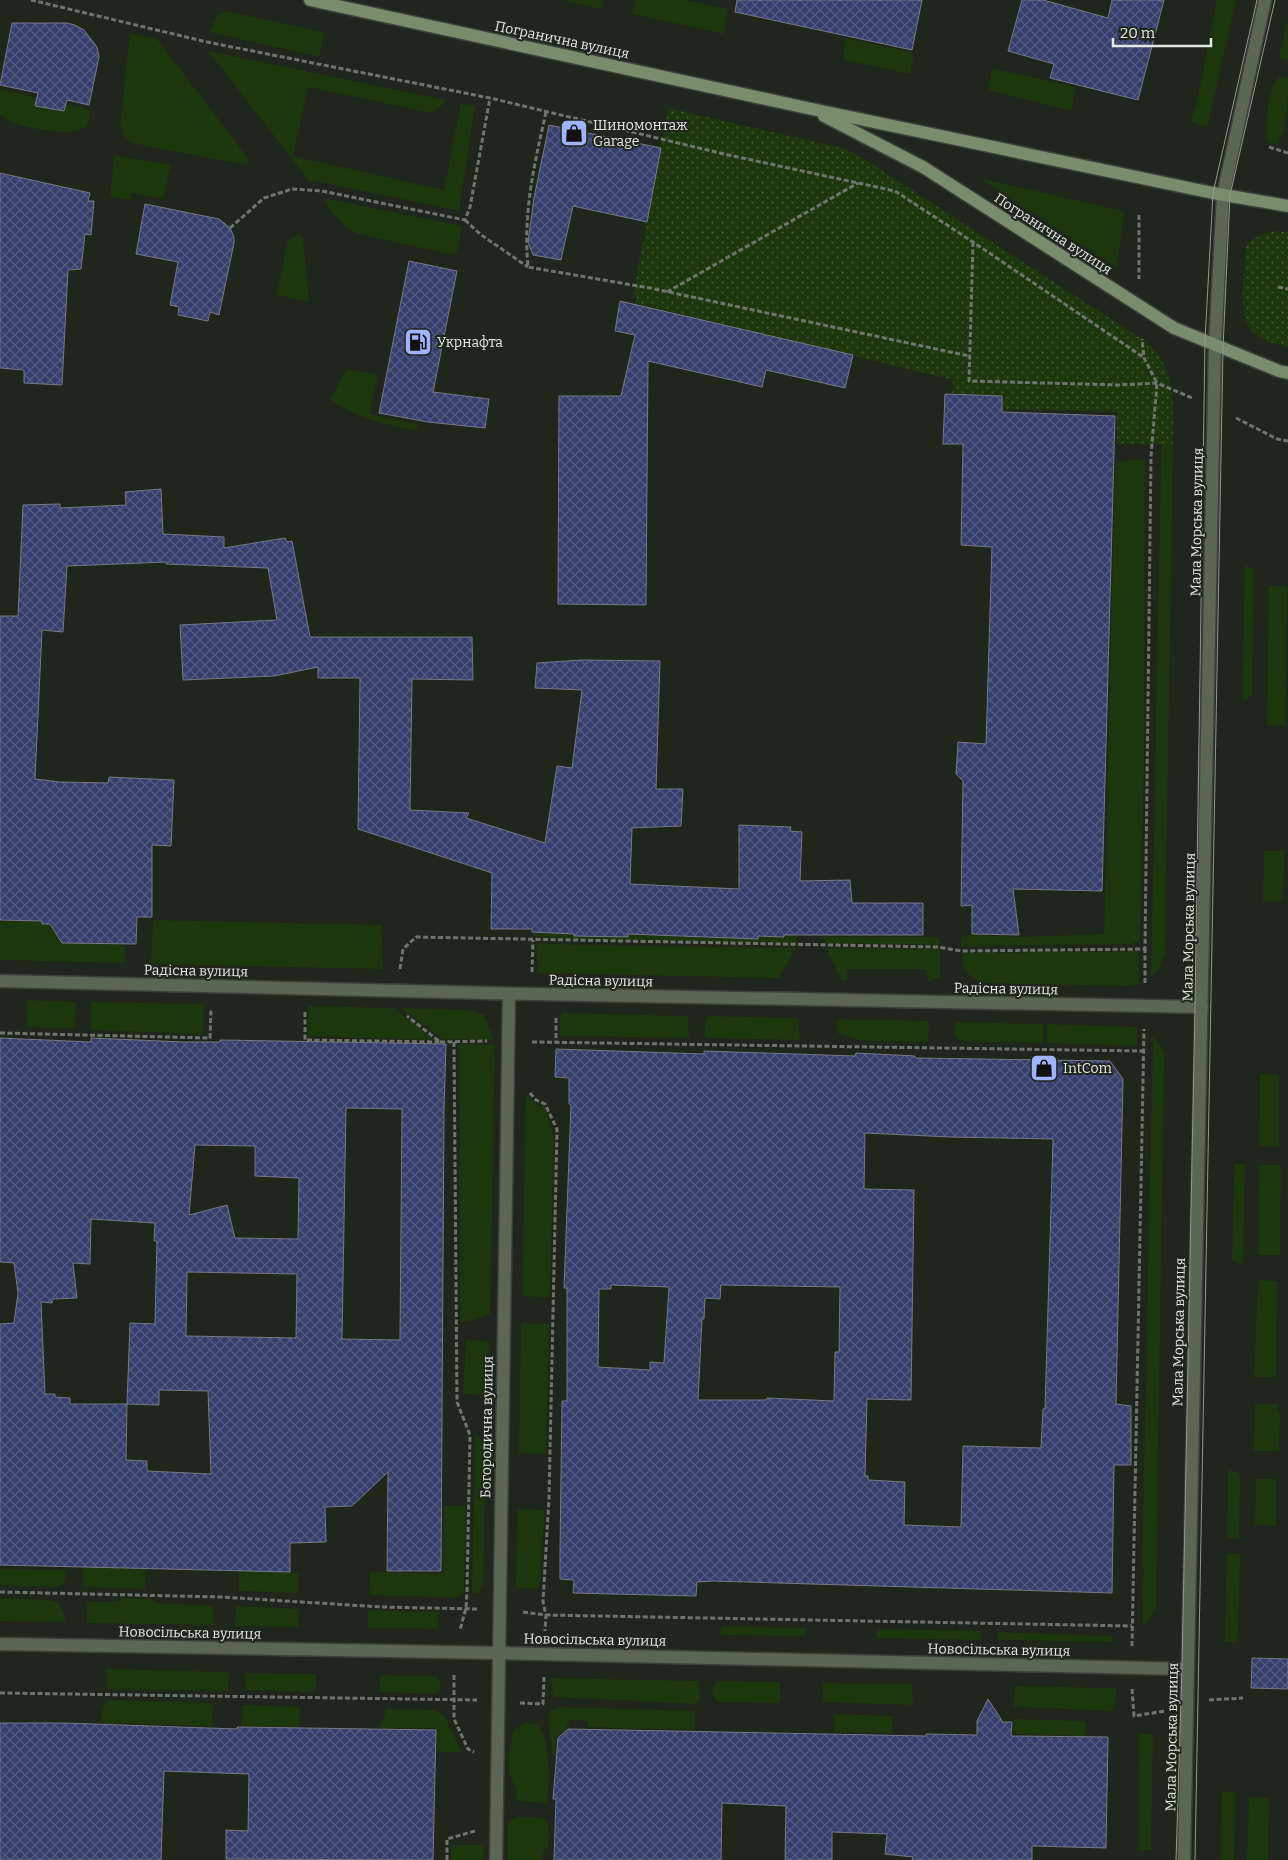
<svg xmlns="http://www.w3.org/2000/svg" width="1288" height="1860" viewBox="0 0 1288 1860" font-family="Bitter,serif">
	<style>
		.grass { fill: #1c360d }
		.park { fill: url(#park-dots) }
		.building { fill: url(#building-cross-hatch); stroke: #757985; fill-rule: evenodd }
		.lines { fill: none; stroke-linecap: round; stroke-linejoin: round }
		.minor-casing { stroke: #3b4138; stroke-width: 15 }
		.secondary-casing { stroke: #3b4138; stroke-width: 15 }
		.path { stroke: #6f756d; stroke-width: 3; stroke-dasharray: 5 2.5; stroke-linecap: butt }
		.minor { stroke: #596753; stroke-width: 12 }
		.secondary { stroke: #778d6d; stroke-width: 12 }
		.tram { stroke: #939890; stroke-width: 1 }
		.labels { text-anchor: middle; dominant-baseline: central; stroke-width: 4; stroke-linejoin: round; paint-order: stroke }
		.street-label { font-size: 14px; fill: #e4e8e2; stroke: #1f261c }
		.poi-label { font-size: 14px; fill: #e4e8e2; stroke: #1f261c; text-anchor: start }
	</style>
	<defs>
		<pattern id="park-dots" width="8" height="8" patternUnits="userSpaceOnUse" patternTransform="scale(1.25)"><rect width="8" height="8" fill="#1c360d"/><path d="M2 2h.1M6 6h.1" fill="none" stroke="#3d5330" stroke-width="1.8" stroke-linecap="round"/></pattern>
		<pattern id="building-cross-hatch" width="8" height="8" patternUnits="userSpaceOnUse" patternTransform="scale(1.25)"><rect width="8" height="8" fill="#353f6c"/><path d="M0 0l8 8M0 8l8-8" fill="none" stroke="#525b81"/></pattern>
	</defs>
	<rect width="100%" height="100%" fill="#1f261c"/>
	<!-- grass -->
	<g class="grass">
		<polygon points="561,0 603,0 601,9"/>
		<polygon points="635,0 685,0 728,9 724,34 632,14"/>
		<polygon points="1217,0 1236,0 1207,128 1191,121 1197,101"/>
		<polygon points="225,11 324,32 319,57 209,32 218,15"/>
		<polygon points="1288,18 1288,60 1279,57"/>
		<polygon points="130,33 157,39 250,161 244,164 240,164 131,143 123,135 120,125"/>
		<polygon points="846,38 914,53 910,74 843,60"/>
		<polygon points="208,51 446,100 441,106 431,113 308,87 293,156 444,190 461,103 475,106 459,211 315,181 310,182"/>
		<polygon points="992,68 1075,87 1072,111 988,90"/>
		<path d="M1279,77l9,1c0,23 0,46 -10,66l-10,-1c-4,-17 -1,-53 11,-66z"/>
		<path d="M0,89l37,9 -2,8 29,5 2,-7 25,6 -4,17c-5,2 -11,4 -16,5 -19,0 -58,-4 -71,-18z"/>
		<polygon points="114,155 171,165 163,199 131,193 130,200 110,197"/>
		<polygon points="983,179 1124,211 1117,268 982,180"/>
		<path d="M328,199l134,27 -5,26 -4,3 -95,-21c-15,-8 -23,-19 -34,-32z"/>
		<polygon points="298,234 303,237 309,302 277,295 288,240"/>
		<path d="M347,369l31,6 -9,39 49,10 -2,7c-31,-7 -60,-12 -86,-32z"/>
		<polygon points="1162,413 1173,413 1173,444 1165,953 1160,969 1151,977"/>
		<polygon points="1131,460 1145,460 1144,767 1140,941 1131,944 961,946 961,937 972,935 1018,937 1104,934 1115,463"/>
		<polygon points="1245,565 1254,570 1252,695 1242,703"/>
		<polygon points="1269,586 1287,586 1286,726 1267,725"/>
		<polygon points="1264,851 1285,851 1282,902 1263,901"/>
		<polygon points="21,918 42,919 42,924 49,925 62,943 125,945 125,963 0,960 0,921 20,922"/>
		<polygon points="153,920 382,925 383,969 151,964"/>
		<polygon points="534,933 627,937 628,935 757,939 759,937 797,936 796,943 578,939 534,936"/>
		<polygon points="822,937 931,937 939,938 939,945 825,943"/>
		<polygon points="536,943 578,945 796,948 779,978 538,973"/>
		<polygon points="828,948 940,949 940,977 929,982 925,969 847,969 848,980 842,980 829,954"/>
		<path d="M1139,951v33l-15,2 -139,-3c-16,-6 -24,-11 -22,-30z"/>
		<polygon points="26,1000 76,1002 74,1029 27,1027"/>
		<polygon points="91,1002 204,1004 203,1034 90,1030"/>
		<polygon points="309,1006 394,1008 434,1040 307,1036"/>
		<polygon points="401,1008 469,1010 484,1015 494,1040 442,1039"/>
		<polygon points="562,1013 688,1016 689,1038 560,1036 560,1020"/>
		<polygon points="707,1016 798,1018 800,1040 705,1038 705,1022"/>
		<polygon points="838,1019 929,1021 928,1042 862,1041 837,1033"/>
		<polygon points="955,1022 1044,1024 1043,1043 960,1041 954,1035"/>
		<polygon points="1047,1024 1137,1027 1137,1046 1047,1043"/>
		<polygon points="1153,1035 1164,1053 1156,1604 1154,1612 1143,1627 1142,1578 1145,1576 1142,1565"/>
		<polygon points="459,1044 494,1045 495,1055 490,1314 471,1321 460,1322"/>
		<polygon points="1260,1074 1279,1075 1279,1147 1259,1146"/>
		<polygon points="526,1094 538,1105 544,1106 554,1136 550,1298 522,1296"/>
		<polygon points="1234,1164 1245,1164 1243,1263 1237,1263 1232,1259"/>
		<polygon points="1259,1165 1281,1165 1280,1255 1258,1255"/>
		<polygon points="1258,1280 1277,1281 1276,1377 1254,1377"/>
		<polygon points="521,1323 549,1324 546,1454 519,1453"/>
		<polygon points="466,1340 489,1341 488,1395 463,1394"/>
		<polygon points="1255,1404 1278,1404 1277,1412 1280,1412 1279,1451 1254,1451"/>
		<polygon points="475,1434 486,1443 483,1585 479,1594 472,1593"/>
		<polygon points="1228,1470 1238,1472 1240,1479 1239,1538 1227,1538"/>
		<polygon points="1256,1479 1276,1479 1276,1526 1255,1525"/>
		<polygon points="444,1506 466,1506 464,1592 457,1598 369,1595 370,1572 443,1574"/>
		<polygon points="518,1509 545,1510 539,1589 516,1588"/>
		<polygon points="1226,1554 1240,1554 1238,1642 1225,1642"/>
		<polygon points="83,1568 146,1569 145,1589 83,1587"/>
		<polygon points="0,1569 66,1570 66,1577 64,1584 54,1587 0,1585"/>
		<polygon points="239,1571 298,1573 298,1593 239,1591"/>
		<polygon points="0,1598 49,1600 57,1602 65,1614 65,1622 0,1621"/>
		<polygon points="123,1598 152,1599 156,1603 213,1606 214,1625 87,1623 87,1602 116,1602"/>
		<polygon points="236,1606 299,1609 298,1627 235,1626"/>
		<polygon points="368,1610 439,1612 438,1629 368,1628"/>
		<polygon points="726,1626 805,1628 805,1636 721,1635 721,1627"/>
		<polygon points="878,1629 981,1631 981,1640 877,1638"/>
		<polygon points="998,1632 1111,1636 1113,1637 1112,1642 998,1640"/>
		<polygon points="106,1669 229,1672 228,1691 106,1689"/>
		<polygon points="245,1673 316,1674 316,1685 313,1692 246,1690"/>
		<polygon points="380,1675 436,1676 441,1683 440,1691 435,1694 379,1692"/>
		<polygon points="551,1678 699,1681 700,1698 696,1704 553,1697"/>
		<polygon points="716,1681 780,1682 780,1703 719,1702 714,1698 712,1688"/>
		<polygon points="823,1683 912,1684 913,1705 823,1702"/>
		<polygon points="1015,1686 1108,1688 1116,1689 1116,1697 1113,1711 1014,1707"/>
		<polygon points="109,1700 213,1703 212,1726 102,1723 102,1707"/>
		<polygon points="242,1705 300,1707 299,1727 242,1726"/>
		<polygon points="561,1707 695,1711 695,1730 588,1727 588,1721 570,1720 566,1728 557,1737 555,1756 552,1755 549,1721 551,1710"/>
		<polygon points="387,1709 436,1710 446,1718 461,1752 437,1752 436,1728 380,1728"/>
		<polygon points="834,1714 893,1716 892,1733 834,1732"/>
		<polygon points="1014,1719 1085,1721 1086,1736 1013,1734"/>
		<path d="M533,1723l7,2c10,23 10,53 7,78l-30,-2 -1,-12 -7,-16v-20l4,-22 10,-7z"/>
		<polygon points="1139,1734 1153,1734 1151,1850 1138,1850"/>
		<polygon points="1222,1791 1235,1792 1234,1860 1221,1860"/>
		<polygon points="1249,1797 1269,1798 1268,1860 1247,1860"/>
		<path d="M517,1817c28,1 35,-4 31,30l-5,4 -1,9h-34v-37z"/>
		<polygon points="452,1845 484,1845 483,1860 451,1860"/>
	</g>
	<!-- park -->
	<g class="park">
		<path d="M668,108l175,40 18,9 281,182c36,25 31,66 31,105h-56v-32l-115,-3 -50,-15 1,-14 -318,-77 2,-7 -4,-1z"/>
		<path d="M1275,231l13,1v115c-12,-3 -30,-7 -38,-18 -13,-15 -5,-64 -4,-83 8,-10 17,-12 29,-15z"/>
	</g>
	<!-- building -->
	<g class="building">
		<polygon points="737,0 922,0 912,50 735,12"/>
		<polygon points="1022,0 1043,0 1108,18 1112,0 1164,0 1138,100 1050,78 1054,64 1008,51"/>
		<polygon points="12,23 67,23 75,25 84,30 97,47 99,57 89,105 67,100 64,111 35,106 38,93 0,85"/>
		<polygon points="549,125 661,148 647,222 573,206 561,260 533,255 528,242 534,198"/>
		<polygon points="0,173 90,193 88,201 94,201 91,235 85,234 81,269 68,270 62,385 24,383 24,370 0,368"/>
		<polygon points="145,204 219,219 230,228 234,237 234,243 219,315 210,312 208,321 178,315 179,307 170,305 178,262 136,254"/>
		<polygon points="409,261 457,271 433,392 489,399 485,428 428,422 379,413"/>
		<polygon points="620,301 853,355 845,388 766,370 762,387 648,361 646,605 558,604 559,396 621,396 635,335 615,331"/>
		<polygon points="945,394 1002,396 1002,412 1115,416 1102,891 1013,889 1019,935 972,934 972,905 961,906 963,781 956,774 958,742 986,744 992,547 961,545 963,444 943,444"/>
		<polygon points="161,489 163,534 224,537 224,548 285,538 287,542 292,541 310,637 472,637 473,680 412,679 410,810 469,813 466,818 545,843 557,766 572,768 582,690 535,688 537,663 582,660 660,661 656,789 683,789 681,826 632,828 630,884 739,889 739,825 791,827 790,831 802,832 800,881 850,880 852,903 923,903 923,935 784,935 784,937 758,936 758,939 628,934 628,937 574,936 574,934 532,932 532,929 491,929 492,873 358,829 360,678 318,678 318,667 274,676 183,680 180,625 277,620 268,568 166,564 167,562 67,566 63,632 42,630 35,779 60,782 108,783 109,777 174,780 171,846 152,845 152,917 137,917 136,944 62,943 50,924 42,924 42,921 0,920 0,616 18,616 23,505 60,504 60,508 126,505 125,492"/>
		<path d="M0,1038l91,4v-4l93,4h36v-2l226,4 -2,66 -3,461h-54l1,-99 -36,34 -27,1 1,35 -36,1v29l-290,-7v-241l14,-1 4,-30 -4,-30 -14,-1zM346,1108l56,1 -2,231 -58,-1zM195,1145l60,1v30l44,2 -1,61 -63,-1 -8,-33 -38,10zM91,1219l64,4 -1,18h3l-2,83 -25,-1 -3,81h-57v-6l-15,-1v-3h-10l-4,-92 11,1 1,-4 24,-1 -4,-35 17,1zM187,1272l110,2 -1,64 -110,-2zM159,1390l49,1 3,83 -64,-3v-10l-21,-1 1,-56 32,1z"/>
		<path d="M556,1049l148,5v-3l151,5 1,-3 59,3v2l195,3 13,18 -7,325 15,2v59h-17l-2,128 -400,-12 -15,1 -1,14 -123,-3 1,-13 -14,-1v-27l2,-151h5v-113h-3l7,-183 -2,-1v-26l-14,-1zM865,1133l85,4 103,2 -8,270h-2l-2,39 -78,-2 -2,81 -57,-2 1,-43 -37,-2v-4h-3l2,-77 44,1 3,-210 -50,-1zM611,1285l58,2 -5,76 -14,-1v8l-52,-3 1,-78h12zM721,1285l119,2 -1,65h-4l-1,49 -67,-3 -1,2h-68l4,-81h2l1,-21 15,1z"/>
		<polygon points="1252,1658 1288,1659 1288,1689 1251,1688"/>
		<polygon points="988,1699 1003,1722 1012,1722 1011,1736 1108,1737 1106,1848 1032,1846 1032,1860 912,1860 913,1857 885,1854 887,1834 832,1832 832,1860 785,1860 786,1806 722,1803 721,1860 554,1860 556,1799 553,1799 558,1738 568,1729 926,1736 926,1734 977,1735 977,1721"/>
		<polygon points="0,1723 64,1723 237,1729 237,1727 436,1730 433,1860 226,1859 226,1830 248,1831 249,1774 164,1771 161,1860 0,1860"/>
	</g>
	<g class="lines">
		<!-- minor casing -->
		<g class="minor-casing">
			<g id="minor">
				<polyline points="0,981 488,993 1202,1007"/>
				<polyline points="0,1644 499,1653 1188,1669"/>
				<polyline points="496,1860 509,994"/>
				<polyline points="1184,1860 1215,344 1223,195 1265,0"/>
			</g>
		</g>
		<!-- secondary casing -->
		<g class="secondary-casing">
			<g id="secondary">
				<polyline points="310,0 807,108 1213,193 1288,206"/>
				<polyline points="824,116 923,167 1174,328 1279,371 1288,373"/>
			</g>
		</g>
		<!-- path -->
		<g class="path">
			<polyline points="31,0 207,42 490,98 724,154 895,191 973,242 1143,357"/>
			<path d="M546,112c-12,54 -23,99 -18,155l122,21 319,68"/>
			<polyline points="1269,147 1288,153"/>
			<polyline points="1139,215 1139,279"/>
			<polyline points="465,220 480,234 528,267"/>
			<polyline points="230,228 264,198 292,189 322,191 465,220 470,207 490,98"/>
			<polyline points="973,242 969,381 1119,385 1157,383 1192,398"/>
			<polyline points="1278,287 1288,289"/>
			<polyline points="667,292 858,183"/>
			<polyline points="1236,418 1277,439 1288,441"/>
			<polyline points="400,969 403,949 416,937 937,947 962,951 1145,949 1151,456 1157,383 1144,358 1142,339"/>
			<polyline points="532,972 533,940"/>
			<polyline points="1145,983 1145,949"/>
			<polyline points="305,1012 305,1040 440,1042 407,1016"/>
			<polyline points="556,1018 556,1042"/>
			<polyline points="0,1033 210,1038 211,1009"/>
			<polyline points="440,1042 487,1041"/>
			<polyline points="454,1042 457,1402 470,1435 467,1591 466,1608 460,1630"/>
			<polyline points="532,1042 1144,1051"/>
			<polyline points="530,1093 536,1100 545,1104 557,1129 549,1498 543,1602 546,1615 545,1631"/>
			<polyline points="0,1592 222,1597 382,1607 477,1609"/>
			<polyline points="523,1612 546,1615 1132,1626"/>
			<polyline points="1132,1646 1144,1029"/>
			<polyline points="454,1675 454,1719 468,1749 474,1752"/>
			<polyline points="1132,1689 1134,1716 1165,1711"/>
			<polyline points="0,1693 477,1700"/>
			<polyline points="1209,1700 1243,1698"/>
			<polyline points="520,1703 543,1704 544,1677"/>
			<polyline points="447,1860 447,1839 475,1831"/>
		</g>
		<!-- minor -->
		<use href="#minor" class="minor"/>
		<!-- secondary -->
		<use href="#secondary" class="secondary"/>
		<!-- tram -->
		<g class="tram">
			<polyline points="1176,1860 1182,1669 1195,1008 1205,340 1213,193 1257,0"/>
			<polyline points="1195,1860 1223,348 1230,195 1275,0"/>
		</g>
	</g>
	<!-- icons -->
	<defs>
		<g id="shop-square" transform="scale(1.4375)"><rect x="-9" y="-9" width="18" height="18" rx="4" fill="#a0b3fd" stroke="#1f261c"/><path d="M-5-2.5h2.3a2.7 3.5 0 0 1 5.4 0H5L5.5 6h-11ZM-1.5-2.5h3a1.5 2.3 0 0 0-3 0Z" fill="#111"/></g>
		<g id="fuel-square" transform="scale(1.4375)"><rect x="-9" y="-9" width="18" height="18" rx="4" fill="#a0b3fd" stroke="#1f261c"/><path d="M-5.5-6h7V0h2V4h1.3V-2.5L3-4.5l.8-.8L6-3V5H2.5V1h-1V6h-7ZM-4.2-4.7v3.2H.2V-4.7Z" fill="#111"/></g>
	</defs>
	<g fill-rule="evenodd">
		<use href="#shop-square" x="574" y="133"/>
		<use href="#fuel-square" x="418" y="342"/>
		<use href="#shop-square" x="1044" y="1068"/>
	</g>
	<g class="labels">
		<!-- street labels -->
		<g class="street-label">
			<text transform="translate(562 40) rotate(12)">Погранична вулиця</text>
			<text transform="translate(1053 234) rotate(33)">Погранична вулиця</text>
			<text transform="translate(1197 522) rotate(-89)">Мала Морська вулиця</text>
			<text transform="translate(1189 927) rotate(-89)">Мала Морська вулиця</text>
			<text transform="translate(196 971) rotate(1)">Радісна вулиця</text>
			<text transform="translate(601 981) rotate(1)">Радісна вулиця</text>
			<text transform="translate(1006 989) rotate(1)">Радісна вулиця</text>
			<text transform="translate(1179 1332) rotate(-89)">Мала Морська вулиця</text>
			<text transform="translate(487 1427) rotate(-89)">Богородична вулиця</text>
			<text transform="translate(190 1633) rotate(1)">Новосільська вулиця</text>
			<text transform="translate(595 1640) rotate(1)">Новосільська вулиця</text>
			<text transform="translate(999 1650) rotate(1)">Новосільська вулиця</text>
			<text transform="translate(1172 1737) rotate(-89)">Мала Морська вулиця</text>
		</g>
		<!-- poi labels -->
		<g class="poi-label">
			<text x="593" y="125">Шиномонтаж<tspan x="593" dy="16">Garage</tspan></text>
			<text x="437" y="342">Укрнафта</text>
			<text x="1063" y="1068">IntCom</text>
		</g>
	</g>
	<!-- scale -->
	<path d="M1113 38v8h98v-8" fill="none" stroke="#e4e8e2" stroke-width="2.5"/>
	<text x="1120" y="38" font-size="15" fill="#e4e8e2" stroke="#1f261c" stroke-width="4" paint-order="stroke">20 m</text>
</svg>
